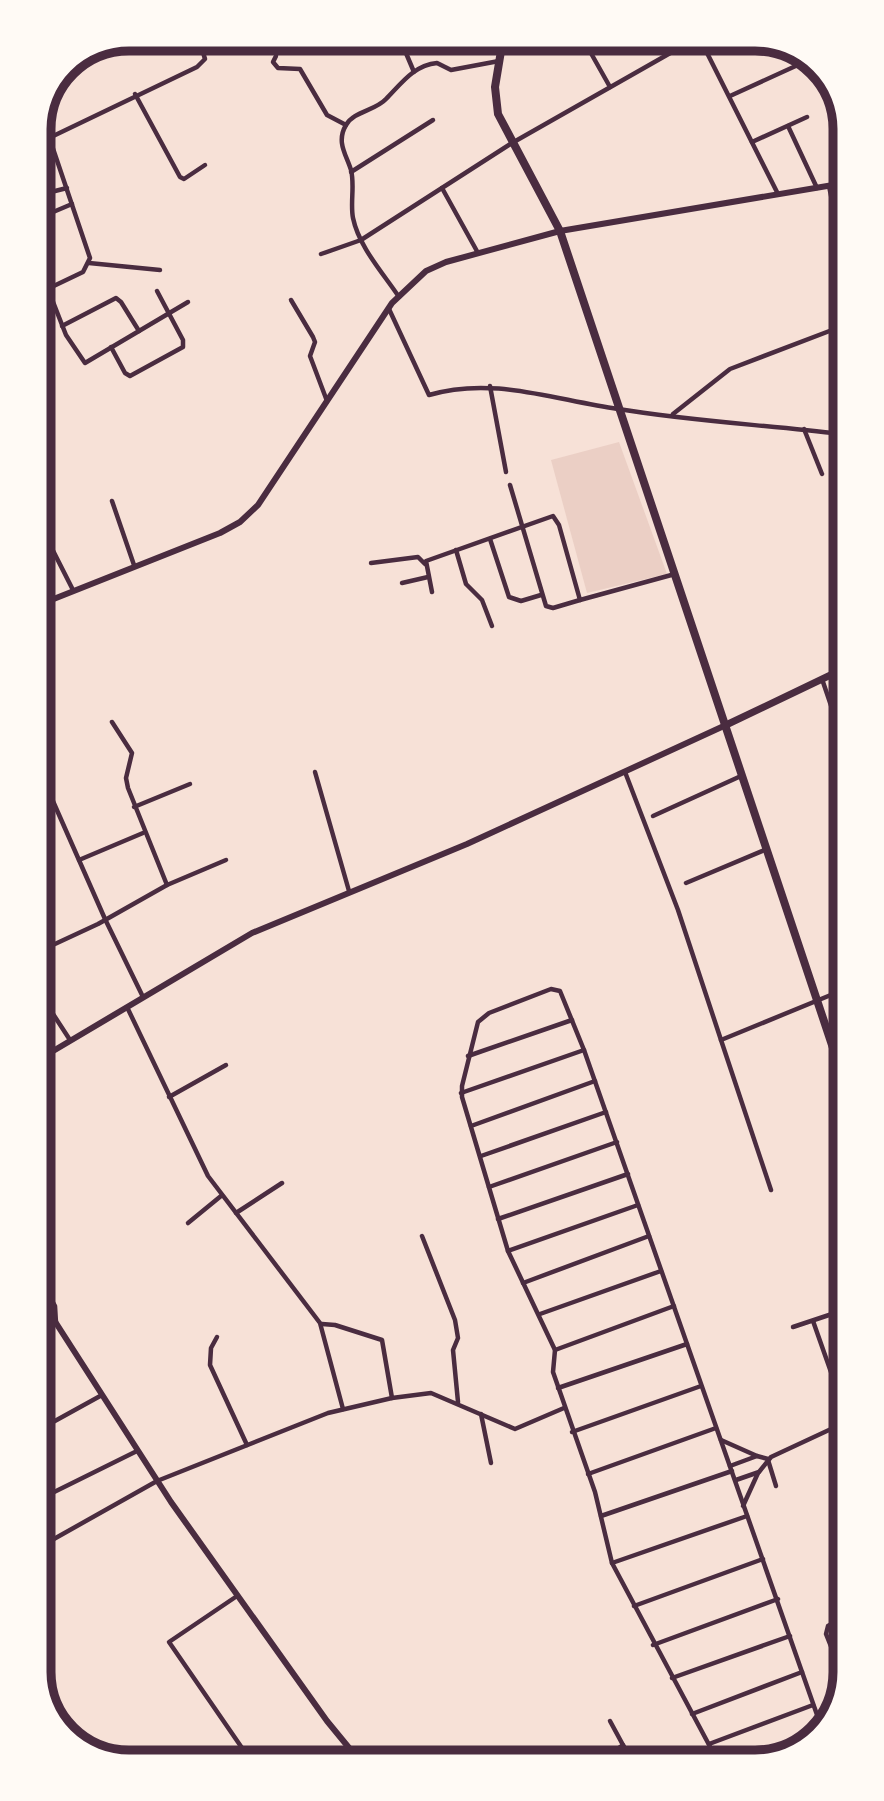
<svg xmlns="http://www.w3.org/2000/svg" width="884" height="1801" viewBox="0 0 884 1801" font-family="'Titillium Web',sans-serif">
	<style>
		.green { fill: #ebcfc5 }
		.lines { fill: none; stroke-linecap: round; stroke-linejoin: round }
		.minor { stroke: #4a2c40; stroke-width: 4.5 }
		.tertiary { stroke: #4a2c40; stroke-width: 6 }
		.secondary { stroke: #4a2c40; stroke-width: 7 }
		.primary { stroke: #4a2c40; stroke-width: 8 }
		.rim { fill: none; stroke: #4a2c40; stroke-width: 9 }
	</style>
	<rect width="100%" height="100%" fill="#f7e1d7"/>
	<!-- green -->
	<polygon class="green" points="619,442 667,574 587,593 551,460"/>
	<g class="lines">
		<!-- minor -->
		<g class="minor">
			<polyline points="400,39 414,72"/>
			<polyline points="528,39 531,39"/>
			<polyline points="583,39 610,87"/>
			<polyline points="700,39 778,194"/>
			<polyline points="276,56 273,62 278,68 300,69 327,115 346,125"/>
			<polyline points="65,66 134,39"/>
			<polyline points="135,94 180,177 184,179 205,165"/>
			<polyline points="730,96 811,59"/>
			<polyline points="788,126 817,188"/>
			<polyline points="49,138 197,67 205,59 199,39"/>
			<polyline points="752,142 807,117"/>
			<polyline points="351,172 433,120"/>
			<polyline points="829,186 839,234"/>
			<polyline points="442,188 478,253"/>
			<polyline points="39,195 67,188"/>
			<polyline points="39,218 72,204"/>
			<polyline points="321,254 361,240 512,143 695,39"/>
			<polyline points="89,263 160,270"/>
			<polyline points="48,289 66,335 85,363 188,302"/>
			<polyline points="39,293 83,272 90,258 42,116"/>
			<path d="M399,297c-16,-24 -40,-50 -46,-79 -3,-15 2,-33 -2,-48 -5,-16 -15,-28 -5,-45 8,-14 29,-14 40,-26 15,-15 28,-34 51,-36l14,7 48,-9"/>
			<polyline points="291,300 313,337 315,342 310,356 327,401"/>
			<path d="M389,309l40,86c64,-19 125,5 189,14 73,12 148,16 222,25"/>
			<polyline points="62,326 116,298 121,302 139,331"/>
			<polyline points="111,347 125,373 130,376 183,347 183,340 157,291"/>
			<polyline points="490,386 506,472"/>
			<polyline points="673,414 730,369 840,327"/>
			<polyline points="804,429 822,474"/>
			<polyline points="510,485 546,606 553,608 580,600"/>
			<polyline points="112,501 134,565"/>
			<polyline points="40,525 73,590"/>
			<polyline points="490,539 509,597 521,601 541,595"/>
			<polyline points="456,550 466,584 482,600 492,626"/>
			<polyline points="371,563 418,557 425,564"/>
			<polyline points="838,569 841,575"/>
			<polyline points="402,583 428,577"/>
			<polyline points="432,592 426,561 553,516 559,525 580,600 675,574"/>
			<polyline points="822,679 842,738"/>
			<polyline points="112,722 132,753 126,778 128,788 167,885"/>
			<polyline points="315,772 349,891"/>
			<polyline points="625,772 678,910 721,1040"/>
			<polyline points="41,774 105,919 143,997"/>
			<polyline points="134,807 190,784"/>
			<polyline points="653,816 741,776"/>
			<polyline points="79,860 143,833"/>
			<polyline points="686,883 767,849"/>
			<polyline points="42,950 98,924 167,885 226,860"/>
			<polyline points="42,997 70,1040"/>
			<polyline points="127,1007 208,1176 320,1323 343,1409"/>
			<polyline points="468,1056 572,1020"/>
			<polyline points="461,1093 584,1050"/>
			<polyline points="169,1097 226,1065"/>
			<polyline points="471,1126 595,1081"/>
			<polyline points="481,1156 606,1112"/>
			<polyline points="489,1187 617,1142"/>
			<polyline points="771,1190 721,1040 843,990"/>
			<polyline points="236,1213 282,1183"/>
			<polyline points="498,1219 628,1174"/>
			<polyline points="188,1223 221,1196"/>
			<polyline points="422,1236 455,1320 458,1338 453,1350 458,1402"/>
			<polyline points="508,1251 638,1205"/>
			<polyline points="523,1283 649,1236"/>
			<polyline points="43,1284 55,1306 56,1323"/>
			<polyline points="540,1314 661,1271"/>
			<polyline points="813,1321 844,1409"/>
			<polyline points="322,1324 335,1325 382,1340 392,1398"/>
			<polyline points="793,1327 844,1310"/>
			<polyline points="217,1337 211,1348 210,1365 247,1445"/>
			<polyline points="555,1350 674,1306"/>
			<polyline points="558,1388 687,1344"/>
			<polyline points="481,1414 491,1463"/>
			<polyline points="44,1427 102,1395"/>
			<polyline points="572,1432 701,1386"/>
			<polyline points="721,1440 757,1456"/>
			<polyline points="768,1460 776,1486"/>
			<polyline points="730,1466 757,1456 768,1459"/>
			<polyline points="588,1474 716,1428"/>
			<polyline points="736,1480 759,1472 771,1457 844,1423"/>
			<polyline points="44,1497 137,1451"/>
			<polyline points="743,1506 758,1473"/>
			<polyline points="601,1516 732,1471"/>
			<polyline points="45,1544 157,1481 328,1413 392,1398 431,1393 515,1429 564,1408"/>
			<polyline points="612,1563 747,1516"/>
			<polyline points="237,1596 169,1642 251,1761"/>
			<polyline points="634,1606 763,1559"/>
			<polyline points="653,1645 778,1599"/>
			<polyline points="672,1678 790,1636"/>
			<polyline points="844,1679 826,1634 828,1626 845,1616"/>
			<polyline points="692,1714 802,1672"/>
			<polyline points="610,1721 623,1745"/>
			<polyline points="709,1744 813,1705"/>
			<polyline points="715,1756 612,1563 595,1492 553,1372 555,1350 508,1251 462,1097 462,1086 478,1022 489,1013 551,989 560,991 584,1050 822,1729"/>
			<polyline points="781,1756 795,1751"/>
			<polyline points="604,1758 623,1745 630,1757"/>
		</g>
		<!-- tertiary -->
		<g class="tertiary">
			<polyline points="41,604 220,533 240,522 258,505 392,303 426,271 446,262 560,231 839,184"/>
			<polyline points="43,1057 252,933 467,844 726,725"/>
			<polyline points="44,1314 56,1323 171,1502 327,1721 359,1760"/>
		</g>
		<!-- secondary -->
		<polyline class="secondary" points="726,725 841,670"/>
		<!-- primary -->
		<polyline class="primary" points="503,39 495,87 498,114 560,231 843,1078"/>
	</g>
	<!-- crop -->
	<path d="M0 0H884V1801H0ZM129 51H755A78 78 0 0 1 833 129V1672A78 78 0 0 1 755 1750H129A78 78 0 0 1 51 1672V129A78 78 0 0 1 129 51Z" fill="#fffaf5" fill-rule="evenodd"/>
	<path class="rim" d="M129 51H755A78 78 0 0 1 833 129V1672A78 78 0 0 1 755 1750H129A78 78 0 0 1 51 1672V129A78 78 0 0 1 129 51Z"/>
</svg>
